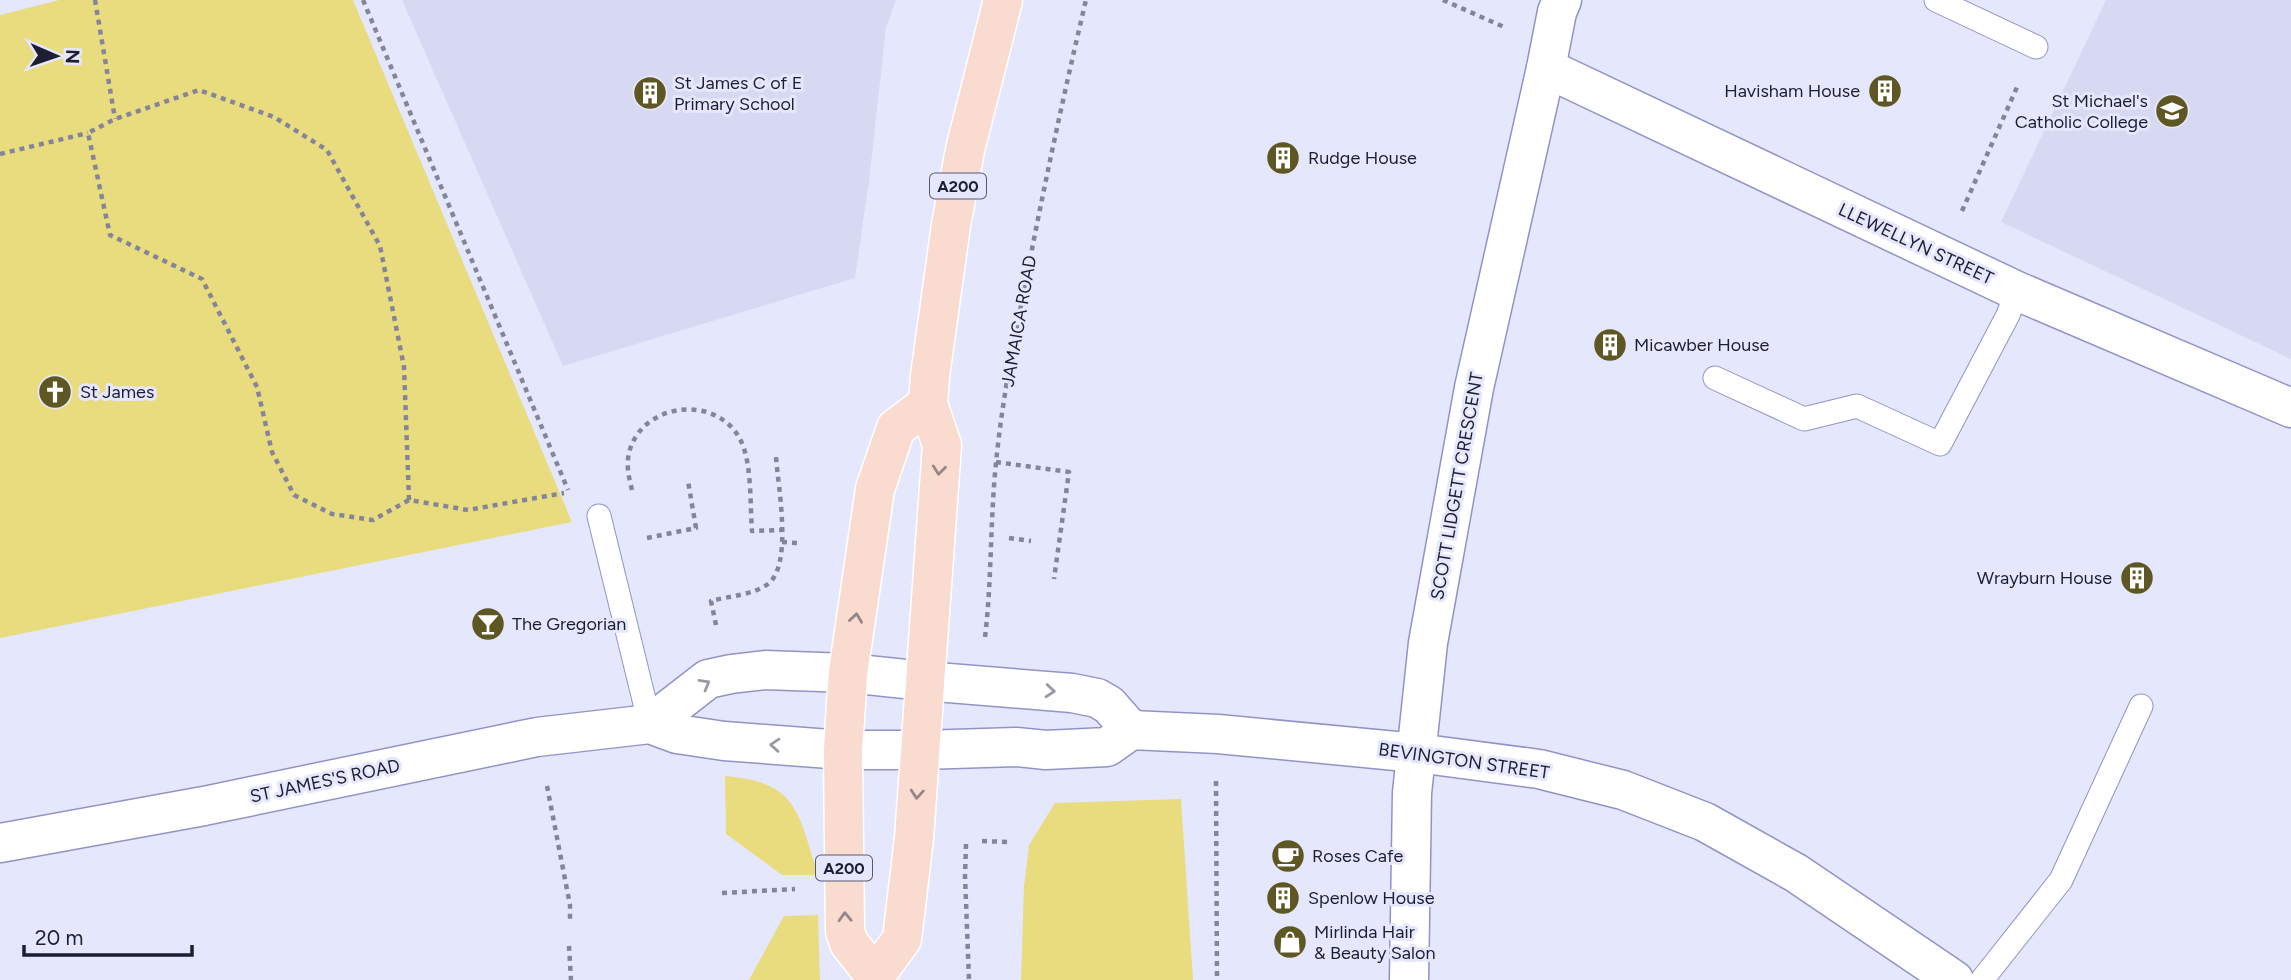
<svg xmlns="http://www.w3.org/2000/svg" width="2291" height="980" viewBox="0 0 2291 980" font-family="Figtree,sans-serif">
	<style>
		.built { fill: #d7d9f2 }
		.green { fill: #e8dc7f }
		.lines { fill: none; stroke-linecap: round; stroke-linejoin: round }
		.lane-casing { stroke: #9193c6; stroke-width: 25 }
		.street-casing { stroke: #9193c6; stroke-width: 41 }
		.secondary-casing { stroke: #9193c6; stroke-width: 41 }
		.primary-casing { stroke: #fff; stroke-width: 41 }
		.path { stroke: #84859a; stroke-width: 4.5; stroke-dasharray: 5 5; stroke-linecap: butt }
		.lane { stroke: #fff; stroke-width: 23 }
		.street { stroke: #fff; stroke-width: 38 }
		.secondary { stroke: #fff; stroke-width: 38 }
		.primary { stroke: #f9dbd0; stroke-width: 38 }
		.oneway { stroke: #968689 }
		.oneway2 { stroke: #9a9aa3 }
		.labels { text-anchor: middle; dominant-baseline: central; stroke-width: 6; stroke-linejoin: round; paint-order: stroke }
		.shield { fill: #e5e7fd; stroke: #5a5a6f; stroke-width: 2 }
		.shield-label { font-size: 16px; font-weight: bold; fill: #1e1e32 }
		.poi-label { font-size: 18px; fill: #1e1e32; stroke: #e5e7fd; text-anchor: start }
		.street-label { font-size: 18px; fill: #1e1e32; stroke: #e5e7fd }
	</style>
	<rect width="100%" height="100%" fill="#e5e7fd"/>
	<!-- built -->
	<g class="built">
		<polygon points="402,0 896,0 886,27 869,181 855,278 563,366"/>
		<polygon points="2106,0 2291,0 2291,359 2001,222"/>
	</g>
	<!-- green -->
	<g class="green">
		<polygon points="59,0 353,0 572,522 0,638 0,15"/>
		<path d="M725,776c74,6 73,37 93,99h-36l-56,-41z"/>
		<polygon points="1181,799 1193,980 1021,980 1024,887 1029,845 1055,803"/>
		<polygon points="818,915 820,980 749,980 784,916"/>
	</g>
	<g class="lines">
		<!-- lane casing -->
		<g class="lane-casing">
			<g id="lane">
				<polyline points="1936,0 2036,47"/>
				<polyline points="1715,378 1804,419 1857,406 1940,444 2008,315 2017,291"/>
				<polyline points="599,516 650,724"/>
				<polyline points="1982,980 2061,880 2141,706"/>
			</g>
		</g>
		<!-- street casing -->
		<g class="street-casing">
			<g id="street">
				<polyline points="1546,68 2017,291 2291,408"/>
				<polyline points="924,681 1072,693 1097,698 1109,705 1131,730"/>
				<polyline points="921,750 1016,747 1046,750 1107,747 1131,730 1218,734 1417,753 1539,769 1623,790 1705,822 1796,873 1954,980"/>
				<polyline points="1409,980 1412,793 1428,643 1474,388 1546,68 1557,12 1562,0"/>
			</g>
		</g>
		<!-- secondary casing -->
		<g class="secondary-casing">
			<g id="secondary">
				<polyline points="650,724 708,679 731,674 765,670 848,673 924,681"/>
				<polyline points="0,843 204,806 537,737 650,724 677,734 724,741 843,750 921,750"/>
			</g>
		</g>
		<!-- primary casing -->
		<g class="primary-casing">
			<g id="primary">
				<polyline points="875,976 902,939 914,838 942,445 928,404 930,376 951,225 965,150 1003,0"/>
				<polyline points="876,980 875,976 849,943 845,931 843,750 848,673 875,489 896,428 928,404"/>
			</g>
		</g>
		<!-- path -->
		<g class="path">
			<polyline points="95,0 115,119"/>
			<polyline points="363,0 568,490"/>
			<polyline points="1443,0 1504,27"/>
			<polyline points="0,154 88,133"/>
			<polyline points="1962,211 2018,85"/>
			<polyline points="996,462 1069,472 1054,579"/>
			<path d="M632,490c-3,-12 -6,-24 -3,-37 12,-51 89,-60 112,-12 11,23 9,64 11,90l29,-1"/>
			<polyline points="409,500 404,367 380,246 327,150 274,117 199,90 115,119 88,133 110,235 202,279 257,387 272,452 294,495 332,514 373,520 409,500 468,510 564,493"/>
			<polyline points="647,538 696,528 688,481"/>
			<polyline points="1009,538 1031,541"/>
			<polyline points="782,542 797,543"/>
			<path d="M716,625l-5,-24c18,-5 42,-6 57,-17 25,-19 10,-98 8,-127"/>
			<path d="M985,637c7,-58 5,-116 11,-174 6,-62 18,-122 30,-183 18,-94 38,-187 60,-280"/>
			<polyline points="1216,781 1217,980"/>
			<polyline points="547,786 570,905 570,919"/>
			<polyline points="982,841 1008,842"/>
			<polyline points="966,844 965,876 969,980"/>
			<polyline points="722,893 795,889"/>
			<polyline points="569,946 571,980"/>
		</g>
		<!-- lane -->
		<use href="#lane" class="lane"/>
		<!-- street -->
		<use href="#street" class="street"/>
		<!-- secondary -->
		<use href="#secondary" class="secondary"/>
		<!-- primary -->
		<use href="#primary" class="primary"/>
	</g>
	<!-- one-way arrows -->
	<defs><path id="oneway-chevron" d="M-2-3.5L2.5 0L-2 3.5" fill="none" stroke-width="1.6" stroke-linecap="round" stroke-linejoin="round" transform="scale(1.75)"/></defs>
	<g class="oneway">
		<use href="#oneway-chevron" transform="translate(939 470) rotate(96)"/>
		<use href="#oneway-chevron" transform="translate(856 618) rotate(-82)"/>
		<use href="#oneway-chevron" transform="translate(917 794) rotate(94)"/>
		<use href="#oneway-chevron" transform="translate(845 917) rotate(-92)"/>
	</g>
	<g class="oneway2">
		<use href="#oneway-chevron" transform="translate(705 684) rotate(-30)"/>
		<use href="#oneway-chevron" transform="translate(1050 691) rotate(5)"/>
		<use href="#oneway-chevron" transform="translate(775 745) rotate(-176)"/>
	</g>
	<!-- icons -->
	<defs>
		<g id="building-disc" transform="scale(1.75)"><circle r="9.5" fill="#5e5723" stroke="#e5e7fd"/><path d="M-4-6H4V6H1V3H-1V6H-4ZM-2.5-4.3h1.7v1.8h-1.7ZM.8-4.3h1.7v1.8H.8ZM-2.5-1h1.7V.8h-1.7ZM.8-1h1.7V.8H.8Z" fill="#fff"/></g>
		<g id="school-disc" transform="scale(1.75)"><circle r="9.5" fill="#5e5723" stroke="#e5e7fd"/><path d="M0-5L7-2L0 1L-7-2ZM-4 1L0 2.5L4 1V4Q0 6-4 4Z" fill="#fff"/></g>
		<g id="church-disc" transform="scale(1.75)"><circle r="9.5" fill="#5e5723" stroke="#e5e7fd"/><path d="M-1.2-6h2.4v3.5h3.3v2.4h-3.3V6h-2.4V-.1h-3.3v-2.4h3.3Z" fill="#fff"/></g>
		<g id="bar-disc" transform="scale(1.75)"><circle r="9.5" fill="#5e5723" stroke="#e5e7fd"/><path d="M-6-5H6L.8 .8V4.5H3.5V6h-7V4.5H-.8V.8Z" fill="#fff"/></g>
		<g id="cafe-disc" transform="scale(1.75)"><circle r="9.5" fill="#5e5723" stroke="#e5e7fd"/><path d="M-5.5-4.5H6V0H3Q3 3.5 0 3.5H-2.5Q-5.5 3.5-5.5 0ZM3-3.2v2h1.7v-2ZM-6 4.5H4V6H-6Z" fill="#fff"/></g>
		<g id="shop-disc" transform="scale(1.75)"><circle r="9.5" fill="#5e5723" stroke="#e5e7fd"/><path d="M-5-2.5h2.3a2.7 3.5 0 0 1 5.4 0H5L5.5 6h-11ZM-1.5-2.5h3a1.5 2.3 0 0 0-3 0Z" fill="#fff"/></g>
	</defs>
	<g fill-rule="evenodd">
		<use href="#building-disc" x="1885" y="91"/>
		<use href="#building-disc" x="650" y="93"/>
		<use href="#school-disc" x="2172" y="111"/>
		<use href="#building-disc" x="1283" y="158"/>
		<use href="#building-disc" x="1610" y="345"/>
		<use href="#church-disc" x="55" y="392"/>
		<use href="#building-disc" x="2137" y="578"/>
		<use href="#bar-disc" x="488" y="624"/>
		<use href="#cafe-disc" x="1288" y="856"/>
		<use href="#building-disc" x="1283" y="898"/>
		<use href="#shop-disc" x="1290" y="942"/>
	</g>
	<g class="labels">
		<!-- shield labels -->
		<g class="shield">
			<rect x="930" y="173.5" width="56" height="25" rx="5"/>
			<rect x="816" y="855.5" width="56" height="25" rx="5"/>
		</g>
		<g class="shield-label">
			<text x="958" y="186">A200</text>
			<text x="844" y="868">A200</text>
		</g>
		<!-- poi labels -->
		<g class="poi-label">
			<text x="674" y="83">St James C of E<tspan x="674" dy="21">Primary School</tspan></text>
			<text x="1860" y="91" text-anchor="end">Havisham House</text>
			<text x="2148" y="101" text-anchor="end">St Michael's<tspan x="2148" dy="21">Catholic College</tspan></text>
			<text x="1308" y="158">Rudge House</text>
			<text x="1634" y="345">Micawber House</text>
			<text x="80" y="392">St James</text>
			<text x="2112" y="578" text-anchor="end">Wrayburn House</text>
			<text x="512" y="624">The Gregorian</text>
			<text x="1312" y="856">Roses Cafe</text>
			<text x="1308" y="898">Spenlow House</text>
			<text x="1314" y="932">Mirlinda Hair<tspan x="1314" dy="21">&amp; Beauty Salon</tspan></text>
		</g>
		<!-- street labels -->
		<g class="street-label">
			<text transform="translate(1916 244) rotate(25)">LLEWELLYN STREET</text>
			<text transform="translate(1019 321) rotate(-80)">JAMAICA ROAD</text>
			<text transform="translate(1457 486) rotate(-80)">SCOTT LIDGETT CRESCENT</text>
			<text transform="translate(1464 761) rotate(8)">BEVINGTON STREET</text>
			<text transform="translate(325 781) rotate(-12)">ST JAMES'S ROAD</text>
		</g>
	</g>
	<!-- north arrow -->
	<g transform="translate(56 56) rotate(92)" stroke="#e5e7fd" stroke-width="5" paint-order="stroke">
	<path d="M0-5L12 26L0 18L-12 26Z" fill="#1e1e32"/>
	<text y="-10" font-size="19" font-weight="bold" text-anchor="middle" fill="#1e1e32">N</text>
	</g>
	<!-- scale -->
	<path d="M24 945v10h168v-10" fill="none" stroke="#1e1e32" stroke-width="3.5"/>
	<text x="35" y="945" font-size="21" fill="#1e1e32" stroke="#e5e7fd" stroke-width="5" paint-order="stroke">20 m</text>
</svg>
